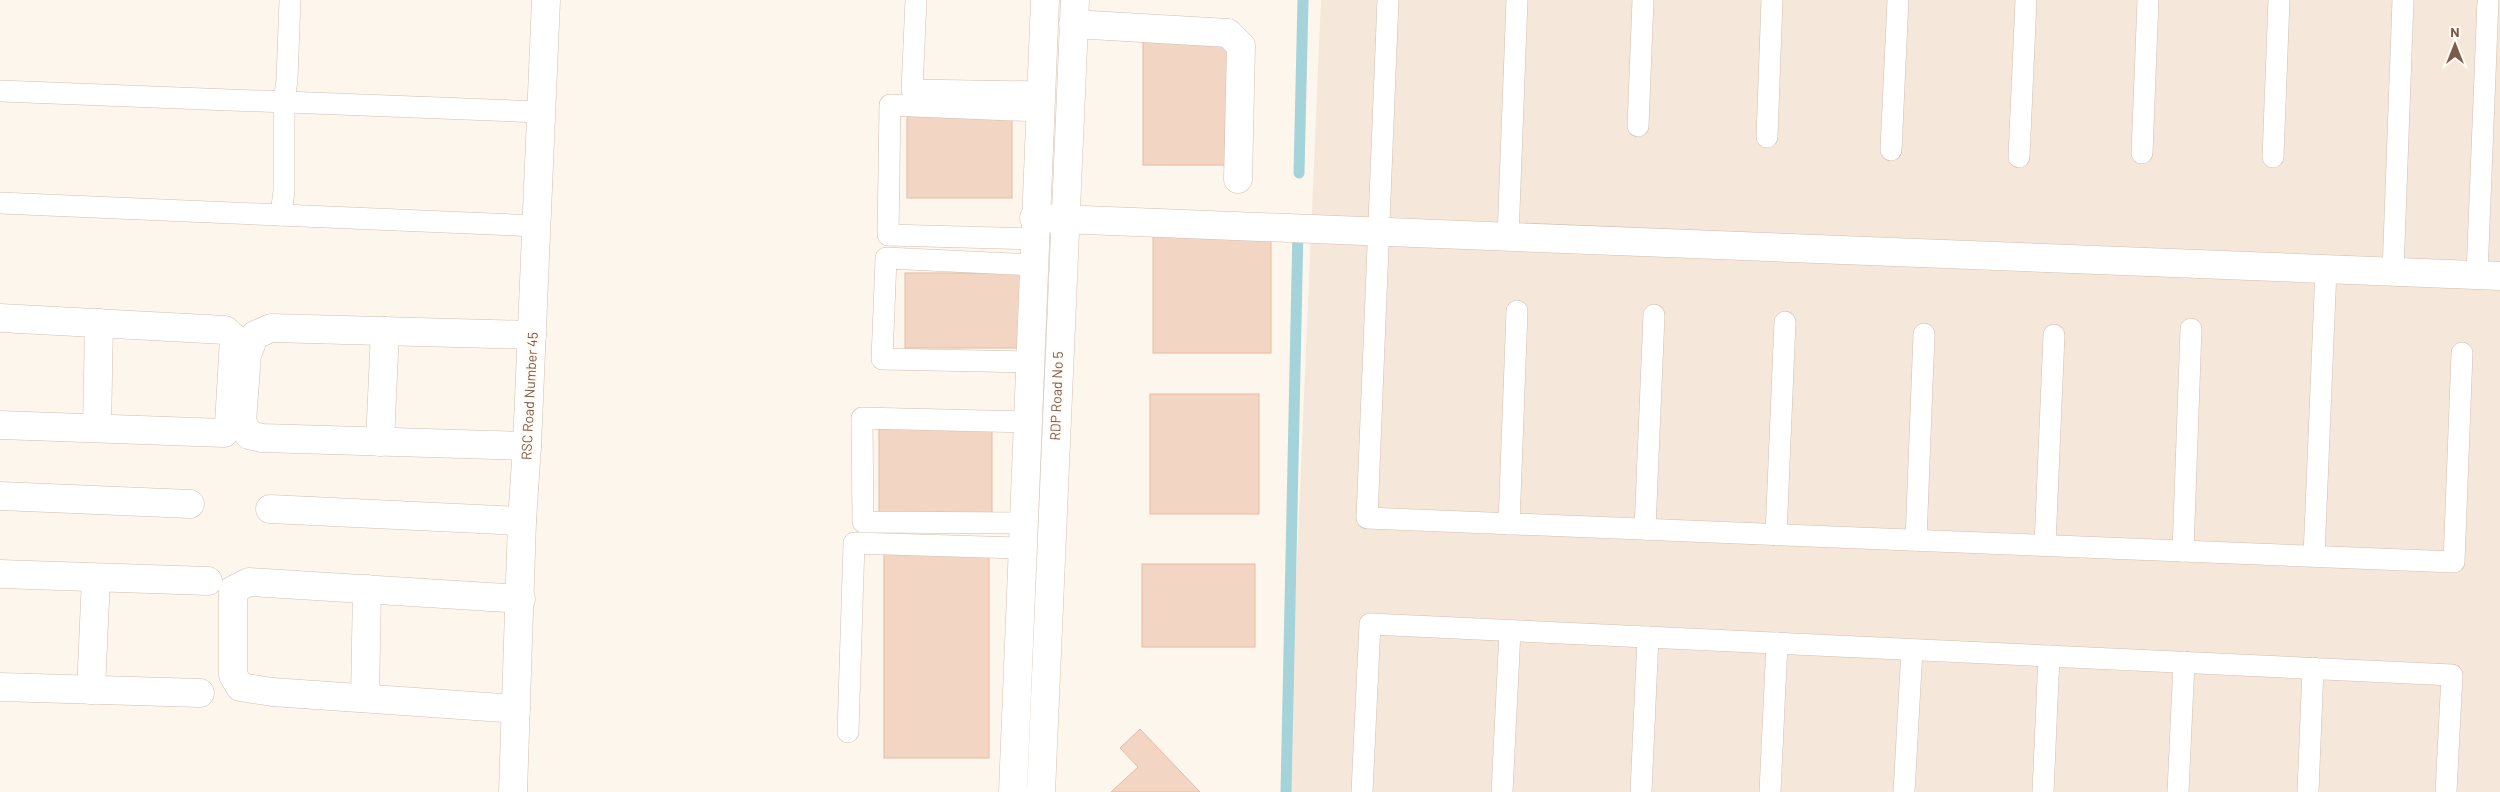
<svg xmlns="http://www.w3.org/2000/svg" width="2500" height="792" viewBox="0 0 2500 792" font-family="Barlow,sans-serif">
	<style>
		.residential { fill: #f5e8da }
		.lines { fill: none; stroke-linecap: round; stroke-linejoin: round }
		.stream { stroke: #a5d3da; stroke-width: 11 }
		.building { fill: #f3d5c3; stroke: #e6bba3 }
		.service-casing { stroke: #d1beb0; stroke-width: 22 }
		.minor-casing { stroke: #d1beb0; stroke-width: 29 }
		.secondary-casing { stroke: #d6c0b0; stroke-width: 29 }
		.service { stroke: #fff; stroke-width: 21 }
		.minor { stroke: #fff; stroke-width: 28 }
		.secondary { stroke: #fff; stroke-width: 28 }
		.labels { text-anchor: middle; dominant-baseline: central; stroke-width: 4; stroke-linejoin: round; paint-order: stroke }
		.street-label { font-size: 14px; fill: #7a5c4d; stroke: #fffaf3 }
	</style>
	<rect width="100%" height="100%" fill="#fdf6ec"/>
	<!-- residential -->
	<polygon class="residential" points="1321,0 2500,0 2500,792 1287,792"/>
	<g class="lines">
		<!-- stream -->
		<g class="stream">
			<polyline points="1299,173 1303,0"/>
			<polyline points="1286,792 1298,229"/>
		</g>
	</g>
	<!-- building -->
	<g class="building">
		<rect x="1143" y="41" width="86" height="124"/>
		<rect x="907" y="116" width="105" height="82"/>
		<rect x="1153" y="236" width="118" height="117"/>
		<rect x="905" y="273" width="115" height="75"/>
		<rect x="1150" y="394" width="109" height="120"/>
		<rect x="879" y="425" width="113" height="88"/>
		<rect x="884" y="553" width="105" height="205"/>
		<rect x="1142" y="564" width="113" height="83"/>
		<polygon points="1140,729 1200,792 1111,792 1138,767 1120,748"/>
	</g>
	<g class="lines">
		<!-- service casing -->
		<g class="service-casing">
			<g id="service">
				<polyline points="916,0 912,90 1041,92"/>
				<polyline points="1388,0 1367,518 2454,562 2462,353"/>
				<polyline points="0,91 541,112"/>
				<polyline points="1638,126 1643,0"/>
				<polyline points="1767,137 1772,0"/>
				<polyline points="1891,150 1898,0"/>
				<polyline points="2142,153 2148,0"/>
				<polyline points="2019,157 2026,0"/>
				<polyline points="2273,157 2279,0"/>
				<polyline points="0,203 537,226"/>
				<polyline points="281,215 284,191 284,102 287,80 290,0"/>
				<polyline points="1508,237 1517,0"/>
				<polyline points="1034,239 888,235 890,105 1039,111"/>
				<polyline points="2393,272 2403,0"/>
				<polyline points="2477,275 2488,0"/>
				<polyline points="1029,362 882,359 886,258 1032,265"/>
				<polyline points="1023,523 863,522 862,418 1027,422"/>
				<polyline points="1509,524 1517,311"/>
				<polyline points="1645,529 1654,315"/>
				<polyline points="1776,535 1785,322"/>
				<polyline points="1916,540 1924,334"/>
				<polyline points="2045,545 2054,335"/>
				<polyline points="2183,551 2191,329"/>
				<polyline points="2314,556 2326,269"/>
				<polyline points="848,732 854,543 1022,548"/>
				<polyline points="1362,792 1370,624 2452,675 2446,792"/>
				<polyline points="1502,792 1510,631"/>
				<polyline points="1641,792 1648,637"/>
				<polyline points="1770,792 1777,643"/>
				<polyline points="1904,792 1912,650"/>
				<polyline points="2043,792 2049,656"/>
				<polyline points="2178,792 2184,662"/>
				<polyline points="2308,792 2313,668"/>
			</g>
		</g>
		<!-- minor casing -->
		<g class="minor-casing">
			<g id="minor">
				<polyline points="1073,24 1228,33 1241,46 1238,179"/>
				<polyline points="1034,218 2500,276"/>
				<polyline points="0,318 225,330 234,338 229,424 224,433 0,425"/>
				<polyline points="97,428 99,323"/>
				<polyline points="380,442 385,331"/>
				<polyline points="527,446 262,438 249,435 242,422 247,354 255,335 271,328 532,335"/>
				<polyline points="0,496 190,504"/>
				<polyline points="270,509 522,521"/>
				<polyline points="0,574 208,581"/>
				<polyline points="0,687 200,693"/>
				<polyline points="91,690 96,578"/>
				<polyline points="365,698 367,589"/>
				<polyline points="516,709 272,692 240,687 233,675 233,590 249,582 521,599"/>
				<polyline points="513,792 522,521 527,446 546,0"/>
			</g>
		</g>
		<!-- secondary casing -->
		<g class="secondary-casing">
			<g id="secondary">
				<polyline points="1013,792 1045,0"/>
				<polyline points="1041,792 1075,0"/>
			</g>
		</g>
		<!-- service -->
		<use href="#service" class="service"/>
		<!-- minor -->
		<use href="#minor" class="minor"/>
		<!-- secondary -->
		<use href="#secondary" class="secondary"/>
	</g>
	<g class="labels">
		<!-- street labels -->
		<g class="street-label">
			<text transform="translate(529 396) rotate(-87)">RSC Road Number 45</text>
			<text transform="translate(1056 396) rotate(-88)">RDP Road No 5</text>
		</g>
	</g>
	<!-- north arrow -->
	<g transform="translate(2455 45)" stroke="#fffaf3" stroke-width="4" paint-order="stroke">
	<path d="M0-4L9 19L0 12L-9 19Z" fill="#7a5c4d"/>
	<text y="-8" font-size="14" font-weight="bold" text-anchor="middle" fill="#7a5c4d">N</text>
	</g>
</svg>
